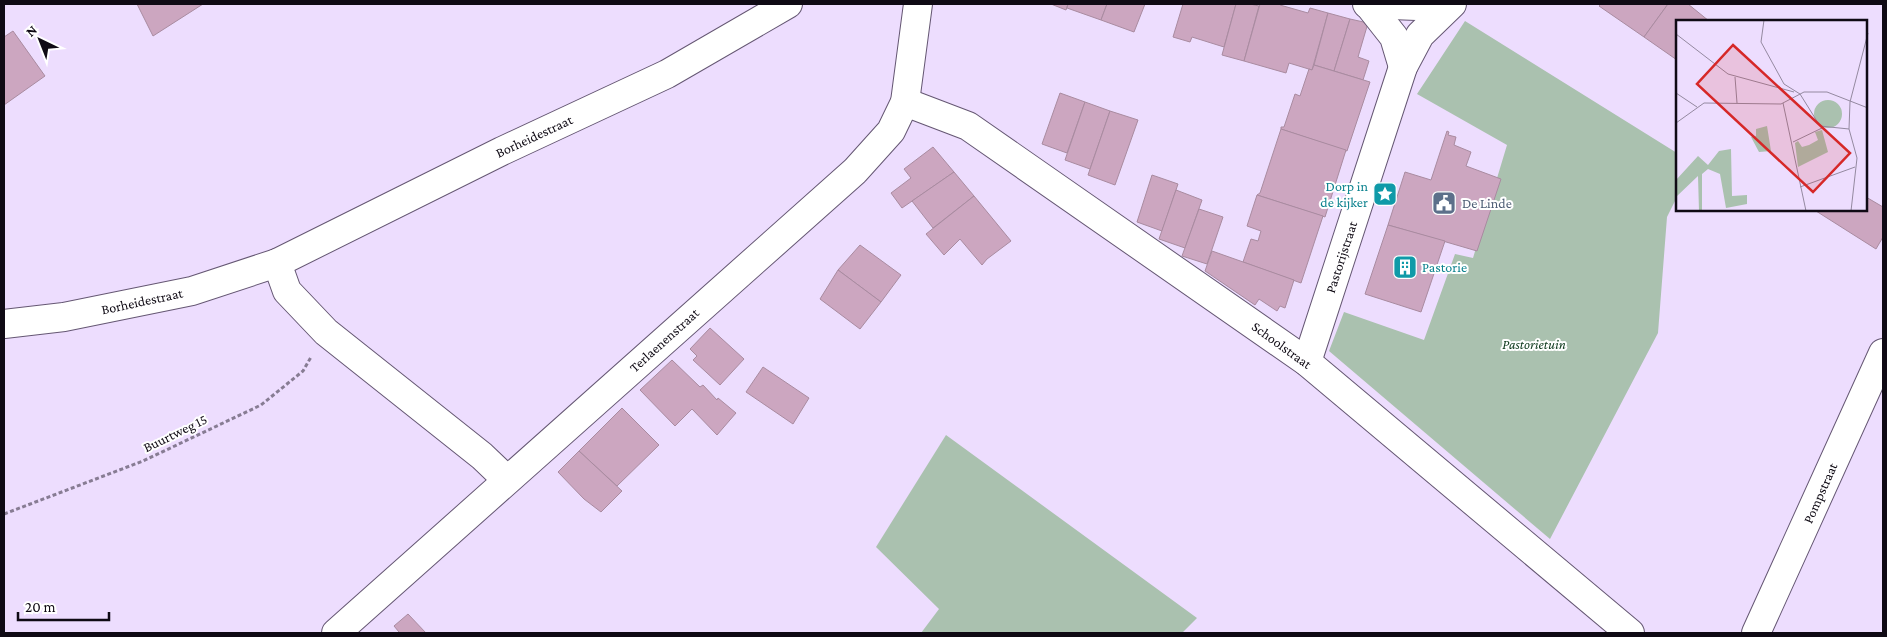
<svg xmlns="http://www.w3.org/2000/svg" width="1887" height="637" viewBox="0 0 1887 637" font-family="'Crimson Pro',serif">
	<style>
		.green { fill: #aac1af }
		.building { fill: #cca6c0; stroke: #a98ba0 }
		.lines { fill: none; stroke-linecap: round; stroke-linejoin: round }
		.minor-casing { stroke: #655773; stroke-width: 30 }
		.path { stroke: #877c93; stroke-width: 3; stroke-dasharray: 4 2.5; stroke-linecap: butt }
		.minor { stroke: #fff; stroke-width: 28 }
		.labels { text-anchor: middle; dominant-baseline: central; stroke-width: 4; stroke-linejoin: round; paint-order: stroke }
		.street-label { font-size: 14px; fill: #0f0a14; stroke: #fff }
		.culture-label { font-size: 14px; fill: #0d838f; stroke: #fff; text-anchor: end }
		.service-label { font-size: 14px; fill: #4e5e75; stroke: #fff; text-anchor: start }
		.park-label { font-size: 14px; font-style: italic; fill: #0d391c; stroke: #fff }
		.inset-road { fill: none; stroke: #9489a0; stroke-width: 1 }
		.view { fill: #d62828; fill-opacity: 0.15; stroke: #d62828; stroke-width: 2.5 }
		.inset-edge { fill: none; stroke: #0f0a14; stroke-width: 2.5 }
	</style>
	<rect width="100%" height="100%" fill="#edddfe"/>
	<!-- green -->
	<g class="green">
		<polygon points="1465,21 1677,153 1677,197 1667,217 1658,333 1550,539 1329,351 1344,312 1424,340 1455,254 1473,258 1507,145 1417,94"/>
		<polygon points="946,435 1197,618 1182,633 921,633 939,609 876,547"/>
	</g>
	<!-- building -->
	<g class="building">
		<polygon points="137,4 203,4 153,36"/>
		<polygon points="1051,4 1068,4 1066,10"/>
		<polygon points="1068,4 1107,4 1101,20 1067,8"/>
		<polygon points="1107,4 1145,4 1134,32 1101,20"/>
		<polygon points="1183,4 1236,4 1224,47 1192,37 1190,42 1173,37"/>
		<polygon points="1236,4 1250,4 1259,6 1244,61 1222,55"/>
		<polygon points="1260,4 1280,4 1280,5 1308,13 1310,8 1328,13 1312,70 1289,63 1286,73 1244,61"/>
		<polygon points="1601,4 1668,4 1644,37 1599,6"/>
		<polygon points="1668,4 1688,4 1709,21 1677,21 1677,60 1644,37"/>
		<polygon points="1328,13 1350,19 1334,71 1314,65"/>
		<polygon points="1350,19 1368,23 1358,57 1369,61 1363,80 1334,71"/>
		<polygon points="13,31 45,76 4,105 4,37"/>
		<polygon points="1314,65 1370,82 1347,151 1281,129 1281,127 1284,127 1295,94 1300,96 1309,69 1312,70"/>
		<polygon points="1060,93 1085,102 1067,153 1042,144"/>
		<polygon points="1085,102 1110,111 1090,169 1065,160"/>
		<polygon points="1110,111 1138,120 1115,185 1088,175"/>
		<polygon points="1281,129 1346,150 1325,217 1257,195 1260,193"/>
		<polygon points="1447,131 1449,132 1448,135 1456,137 1454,145 1471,152 1466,166 1501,179 1477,251 1388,225 1405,172 1431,180"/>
		<polygon points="933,147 954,172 902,208 891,193 911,178 904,169"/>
		<polygon points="954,172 974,196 933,228 912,201"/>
		<polygon points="1152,175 1178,184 1162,231 1137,222"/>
		<polygon points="1176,190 1202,200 1185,248 1159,239"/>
		<polygon points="1257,195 1323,216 1301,283 1243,262 1251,239 1258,241 1261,231 1247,226"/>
		<polygon points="974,196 1011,241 987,259 982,265 960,239 944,255 926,234"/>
		<polygon points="1866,197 1883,207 1883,237 1876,249 1816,211 1866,210"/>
		<polygon points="1199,209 1223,217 1207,264 1182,256"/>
		<polygon points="1388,225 1445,241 1421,312 1365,294"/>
		<polygon points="860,245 901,275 881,302 838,270"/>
		<polygon points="1212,251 1294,280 1285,308 1280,306 1277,311 1259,299 1255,305 1205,271"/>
		<polygon points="838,270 881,302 860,329 820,299"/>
		<polygon points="710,328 744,359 720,385 693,360 697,356 690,349"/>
		<polygon points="672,360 700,387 703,385 717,400 718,398 736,413 717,435 692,409 675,426 640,390"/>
		<polygon points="763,367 809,398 793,424 746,392"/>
		<polygon points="622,408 659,445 617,486 579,451"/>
		<polygon points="579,451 622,491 601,512 584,499 558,472"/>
		<polygon points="408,614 426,633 397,633 399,632 394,626"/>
	</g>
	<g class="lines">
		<!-- minor casing -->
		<g class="minor-casing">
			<g id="minor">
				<polyline points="1367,4 1417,6 1431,4"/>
				<polyline points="1368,4 1394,37 1403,67"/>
				<polyline points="905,102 968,126 1307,362 1630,633"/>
				<polyline points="277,263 287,291 326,332 482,456 507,480"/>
				<polyline points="4,324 64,317 192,291 277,263 502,151 667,74 788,4"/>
				<polyline points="1307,362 1403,67 1420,35 1452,4"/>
				<polyline points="336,633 855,171 891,131 905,102 918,4"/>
				<polyline points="1756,633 1883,353"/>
			</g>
		</g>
		<!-- path -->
		<polyline class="path" points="4,514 143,461 261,405 303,371 311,357"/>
		<!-- minor -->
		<use href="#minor" class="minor"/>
	</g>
	<!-- icons -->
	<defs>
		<g id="sight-square" transform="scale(1.25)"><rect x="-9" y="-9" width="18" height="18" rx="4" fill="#0f9aa8" stroke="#fff"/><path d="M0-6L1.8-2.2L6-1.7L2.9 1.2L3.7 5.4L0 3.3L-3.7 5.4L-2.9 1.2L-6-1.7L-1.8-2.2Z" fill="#fff"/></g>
		<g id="civic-square" transform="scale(1.25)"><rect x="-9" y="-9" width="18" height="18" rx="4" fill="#5c6f8a" stroke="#fff"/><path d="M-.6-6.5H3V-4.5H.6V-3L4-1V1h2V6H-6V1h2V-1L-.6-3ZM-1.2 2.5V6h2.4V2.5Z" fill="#fff"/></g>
		<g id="building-square" transform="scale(1.25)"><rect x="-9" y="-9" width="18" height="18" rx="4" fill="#0f9aa8" stroke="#fff"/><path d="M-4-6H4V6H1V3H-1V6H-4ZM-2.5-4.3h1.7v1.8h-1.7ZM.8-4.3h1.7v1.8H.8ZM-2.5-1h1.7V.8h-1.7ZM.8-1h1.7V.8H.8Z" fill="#fff"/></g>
	</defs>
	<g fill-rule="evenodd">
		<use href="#sight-square" x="1385" y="194"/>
		<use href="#civic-square" x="1444" y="203"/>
		<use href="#building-square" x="1405" y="267"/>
	</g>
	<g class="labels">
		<!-- street labels -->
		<g class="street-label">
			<text transform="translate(534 136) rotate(-25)">Borheidestraat</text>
			<text transform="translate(1341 257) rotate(-72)">Pastorijstraat</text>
			<text transform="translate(142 301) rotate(-12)">Borheidestraat</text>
			<text transform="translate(664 340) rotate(-42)">Terlaenenstraat</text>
			<text transform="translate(1282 345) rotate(36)">Schoolstraat</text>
			<text transform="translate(175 433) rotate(-26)">Buurtweg 15</text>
			<text transform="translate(1820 493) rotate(-66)">Pompstraat</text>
		</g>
		<!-- culture labels -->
		<g class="culture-label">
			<text x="1368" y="186">Dorp in<tspan x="1368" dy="16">de kijker</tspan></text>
			<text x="1422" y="267" text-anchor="start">Pastorie</text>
		</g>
		<!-- service labels -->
		<g class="service-label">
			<text x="1462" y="203">De Linde</text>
		</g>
		<!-- park labels -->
		<g class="park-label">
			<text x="1534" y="344">Pastorietuin</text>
		</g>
	</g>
	<!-- overview -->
	<g transform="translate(1676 20)">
		<rect width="191" height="191" fill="#edddfe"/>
		<path d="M138 94a14 14 0 1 1 28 0a14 14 0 1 1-28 0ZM91,106l4,25 -12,1 -8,-15 5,-1v-7zM146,110l6,22 -30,15 -3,-24 3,-2 4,6 7,-2 9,-5 -3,-8zM55,129l1,47 15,-1v9l-21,4 -6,-34 -12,-5 -6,5v37h-3l-1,-35 -22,21v-17l22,-24 10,9 11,-14z" fill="#aac1af"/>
		<path class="inset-road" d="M88,0l-3,22 23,42 16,10 20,32 29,3M0,14l52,40 66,18M59,57l2,26M0,73l21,14M107,83l23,108M0,103l28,-20 77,1 23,-12h23l41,16M117,122l29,-14M124,167l55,-20M175,191l6,-53 -8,-29 1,-27 18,-69"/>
		<path class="view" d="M57,25l117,108 -37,39 -116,-108z"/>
		<rect width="191" height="191" class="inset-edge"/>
	</g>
	<!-- border -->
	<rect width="1887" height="637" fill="none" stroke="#0f0a14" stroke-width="10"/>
	<!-- north arrow -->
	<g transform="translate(40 40) rotate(317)" stroke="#ffffff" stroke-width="4" paint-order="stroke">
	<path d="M0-4L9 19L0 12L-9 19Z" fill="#0f0a14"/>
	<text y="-8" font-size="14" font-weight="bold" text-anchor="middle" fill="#0f0a14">N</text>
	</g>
	<!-- scale -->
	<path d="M18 612v8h91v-8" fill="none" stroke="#0f0a14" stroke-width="2.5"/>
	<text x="25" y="612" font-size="15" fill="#0f0a14" stroke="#ffffff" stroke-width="4" paint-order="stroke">20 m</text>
</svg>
